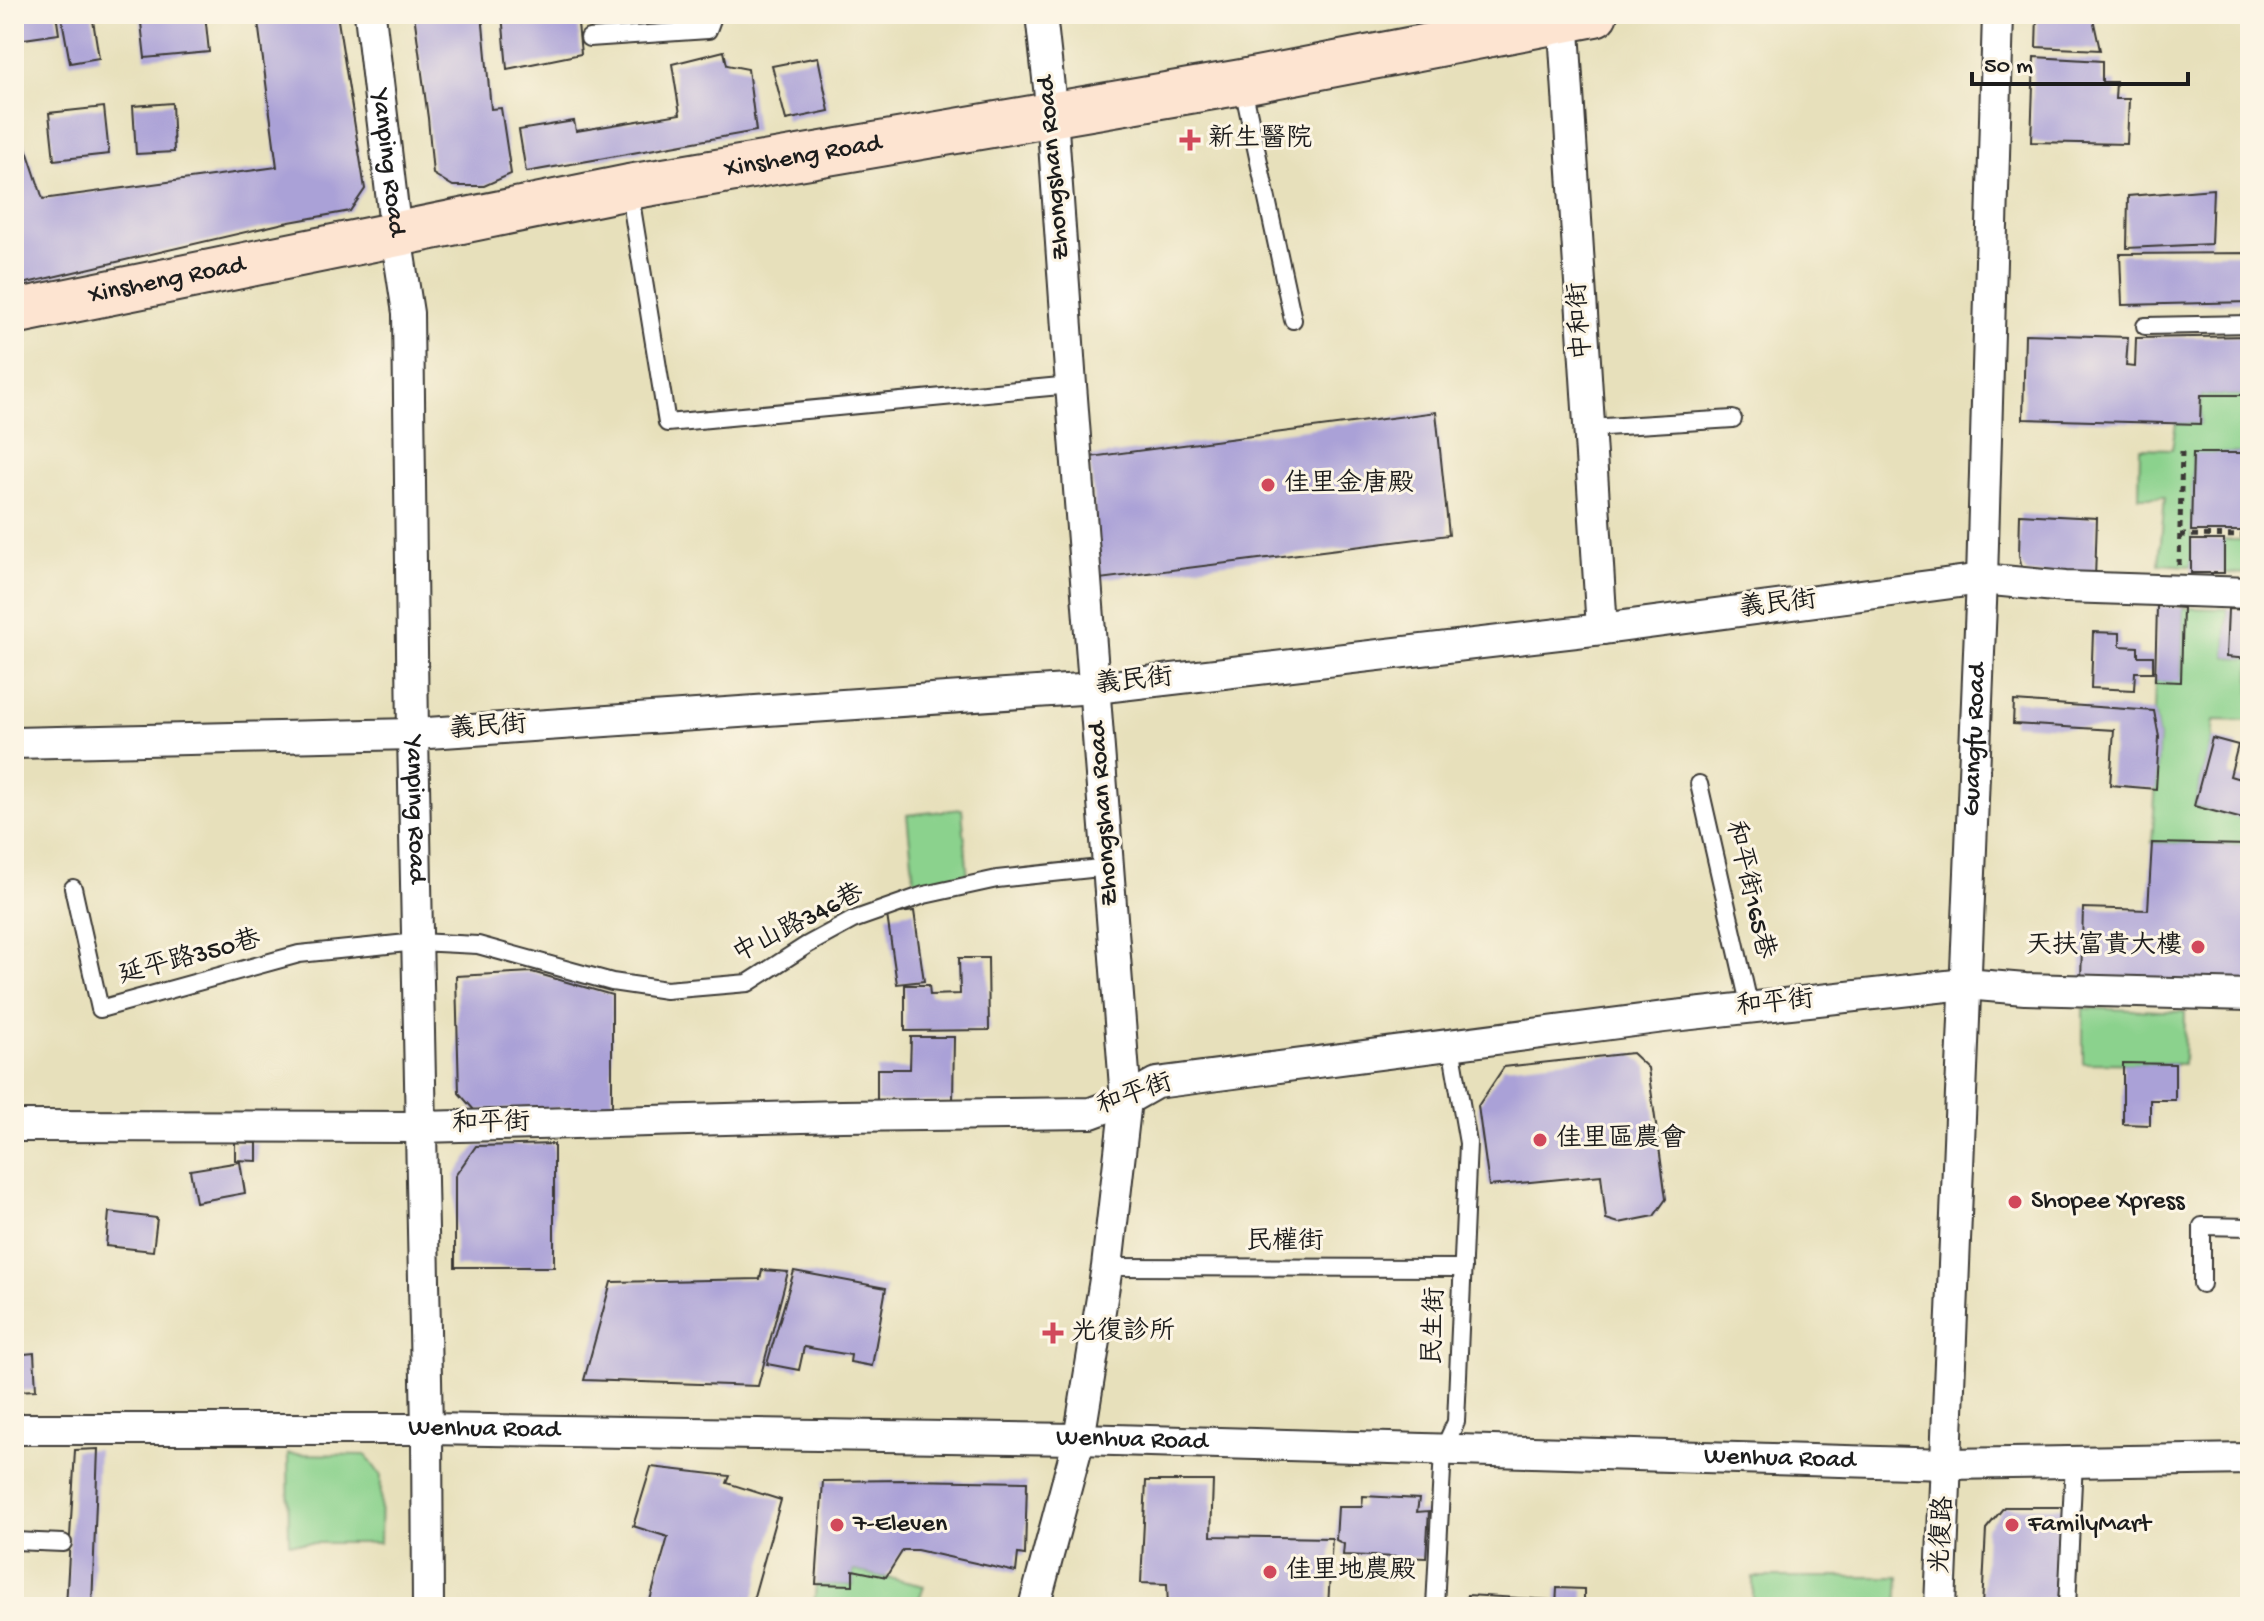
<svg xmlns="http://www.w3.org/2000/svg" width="2264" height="1621" viewBox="0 0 2264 1621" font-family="'Gochi Hand','LXGW WenKai TC',sans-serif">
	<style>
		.green { fill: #8bd28d; stroke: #547754; stroke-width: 2 }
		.building { fill: #aaa1d7 }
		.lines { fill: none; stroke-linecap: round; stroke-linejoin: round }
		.service-casing { stroke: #3a3934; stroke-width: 20 }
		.minor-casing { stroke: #3a3934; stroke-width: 34 }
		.secondary-casing { stroke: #3a3934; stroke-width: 48 }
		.path { stroke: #3a3934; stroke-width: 5; stroke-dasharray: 6 6; stroke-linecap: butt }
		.service { stroke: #fff; stroke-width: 16 }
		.minor { stroke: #fff; stroke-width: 30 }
		.secondary { stroke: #fde4d1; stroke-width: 44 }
		.poi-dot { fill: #d1495b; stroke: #fcf5e5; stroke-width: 3 }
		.labels { text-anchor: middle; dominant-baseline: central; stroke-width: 6; stroke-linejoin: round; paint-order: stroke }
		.poi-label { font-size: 26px; fill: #1c1c1c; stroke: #fcf5e5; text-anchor: start }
		.street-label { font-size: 26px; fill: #1c1c1c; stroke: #fcf5e5 }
	</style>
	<rect width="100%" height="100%" fill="#fcf5e5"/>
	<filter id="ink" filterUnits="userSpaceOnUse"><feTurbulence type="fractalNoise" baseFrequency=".0125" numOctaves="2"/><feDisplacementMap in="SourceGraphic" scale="16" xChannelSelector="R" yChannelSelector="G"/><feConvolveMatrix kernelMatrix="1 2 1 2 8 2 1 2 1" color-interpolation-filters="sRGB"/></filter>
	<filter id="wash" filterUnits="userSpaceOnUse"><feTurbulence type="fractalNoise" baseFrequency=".006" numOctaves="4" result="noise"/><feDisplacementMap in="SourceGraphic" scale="32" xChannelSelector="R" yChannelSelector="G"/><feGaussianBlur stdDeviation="1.8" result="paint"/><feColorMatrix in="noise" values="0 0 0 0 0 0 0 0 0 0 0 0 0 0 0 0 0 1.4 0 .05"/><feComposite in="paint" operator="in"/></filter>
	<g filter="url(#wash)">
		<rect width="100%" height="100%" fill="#e7e0bb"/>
		<!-- green -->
		<g class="green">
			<polygon points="2201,395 2250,395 2250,453 2193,454 2191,566 2159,564 2165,497 2139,497 2140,448 2172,449 2176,423 2200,424"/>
			<polygon points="2224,540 2250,540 2250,574 2224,573"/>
			<polygon points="2183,608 2228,609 2226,657 2250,659 2250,721 2214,720 2212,738 2194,806 2250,821 2250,845 2152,843 2159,737 2154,711 2155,681 2181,681"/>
			<polygon points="962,809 968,878 915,890 907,815"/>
			<polygon points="2083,1008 2185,1012 2184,1064 2083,1063"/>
			<polygon points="288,1454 366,1455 381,1476 380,1543 289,1543"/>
			<polygon points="853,1570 924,1586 916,1607 814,1607 816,1584 853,1585"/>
			<polygon points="1753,1577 1899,1577 1897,1607 1753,1607"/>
		</g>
		<g id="blocks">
			<!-- building -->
			<g class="building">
				<polygon points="14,14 56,14 59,34 17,40"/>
				<polygon points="61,14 92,14 99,58 70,63"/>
				<polygon points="140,14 205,14 209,52 145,58"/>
				<polygon points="257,14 337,14 365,189 350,211 284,223 14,286 14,111 43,199 277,167"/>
				<polygon points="414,14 482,14 491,109 501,108 511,174 484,186 453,186 433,174 428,118"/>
				<polygon points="502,14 577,14 581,54 507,69"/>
				<polygon points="2037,14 2092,14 2100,50 2036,47"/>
				<polygon points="724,51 727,65 748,69 756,131 526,172 519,130 574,121 576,131 680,114 672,64"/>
				<polygon points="818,57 829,111 786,120 772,66"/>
				<polygon points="2034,57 2102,61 2102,82 2116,82 2115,99 2129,99 2127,144 2031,142"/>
				<polygon points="172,103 174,152 136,154 133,106"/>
				<polygon points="104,107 109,154 54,160 49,113"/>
				<polygon points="2213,189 2211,244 2127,248 2128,196"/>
				<polygon points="2250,253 2250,302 2122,305 2120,254"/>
				<polygon points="2025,334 2128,337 2126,366 2135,367 2136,338 2250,336 2250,395 2201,395 2200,424 2023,419"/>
				<polygon points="1436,412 1449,535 1100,579 1090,457"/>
				<polygon points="2193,453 2250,453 2250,531 2191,531"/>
				<polygon points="2020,514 2097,518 2095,579 2027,573 2021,565 2019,555"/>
				<rect x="2191" y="540" width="33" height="33"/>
				<polygon points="2157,606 2183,608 2181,682 2155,681"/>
				<polygon points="2228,609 2250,610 2250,659 2226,657"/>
				<polygon points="2093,632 2120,633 2120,646 2138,647 2138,656 2153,656 2153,672 2135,672 2134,690 2091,688"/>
				<polygon points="2014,701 2154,711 2159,737 2156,789 2110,785 2114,730 2013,724"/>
				<polygon points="2212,738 2238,745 2230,776 2250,782 2250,821 2194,806"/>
				<polygon points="2152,843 2250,845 2250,986 2081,982 2083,908 2148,910"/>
				<polygon points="914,911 924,981 897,984 887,915"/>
				<polygon points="959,958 988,958 989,1030 905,1031 905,985 929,985 930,995 960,994"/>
				<polygon points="532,972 612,995 612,1107 474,1110 459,1093 456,976"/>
				<polygon points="911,1037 954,1037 953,1102 877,1102 877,1069 910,1069"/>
				<polygon points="1632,1053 1648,1068 1657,1132 1666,1199 1654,1216 1619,1223 1606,1219 1601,1175 1489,1186 1478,1106 1504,1067"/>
				<polygon points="2123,1063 2175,1064 2175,1100 2150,1100 2150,1125 2123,1124"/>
				<polygon points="235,1142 257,1143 257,1161 235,1160"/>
				<polygon points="554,1144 554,1267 455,1267 455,1176 476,1146"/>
				<polygon points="240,1162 245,1193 196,1202 190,1170"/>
				<polygon points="109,1212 157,1218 153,1251 106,1246"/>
				<polygon points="762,1270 788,1272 758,1386 584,1380 611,1282 760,1279"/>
				<polygon points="794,1271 886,1288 872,1366 850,1362 851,1355 804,1347 799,1370 767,1364"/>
				<polygon points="34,1353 36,1390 16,1391 14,1355"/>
				<polygon points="98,1449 92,1607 66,1607 75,1450"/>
				<polygon points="651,1467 730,1476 727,1483 781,1500 751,1607 648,1607 668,1537 633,1526"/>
				<polygon points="906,1480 1027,1482 1025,1555 1018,1554 1016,1572 917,1550 903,1550 886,1577 853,1570 853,1585 816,1584 823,1481"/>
				<polygon points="1146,1481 1213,1481 1211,1536 1332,1538 1328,1607 1168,1607 1167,1584 1141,1583"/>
				<polygon points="1363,1496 1419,1499 1417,1512 1429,1511 1426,1558 1343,1555 1344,1544 1336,1540 1338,1507 1362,1507"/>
				<polygon points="2004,1507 2064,1507 2058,1607 1982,1607 1986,1529"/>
				<polygon points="1557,1588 1584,1589 1584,1607 1556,1607"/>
				<polygon points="1467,1595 1551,1600 1551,1607 1466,1607"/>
			</g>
		</g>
	</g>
	<g filter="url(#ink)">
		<use href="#blocks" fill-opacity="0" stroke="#3a3934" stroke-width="2"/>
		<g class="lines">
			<!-- service casing -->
			<g class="service-casing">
				<g id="service">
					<polyline points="589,38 708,30 714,14"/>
					<polyline points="1242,83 1293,320"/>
					<polyline points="629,189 667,423 1071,385"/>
					<polyline points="2145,326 2250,324"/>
					<polyline points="1589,428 1733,419"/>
					<polyline points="1699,784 1750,1008"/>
					<polyline points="73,888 100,1009 299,954 417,942 478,945 612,982 666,990 748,983 807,945 853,920 924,895 997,879 1109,867"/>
					<polyline points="1107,1267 1463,1268"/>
					<polyline points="2202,1284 2202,1226 2250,1227"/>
					<polyline points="14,1541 63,1543"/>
					<polyline points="1435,1607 1443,1450 1456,1422 1468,1143 1451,1046"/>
					<polyline points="2067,1607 2074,1461"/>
				</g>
			</g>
			<!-- minor casing -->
			<g class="minor-casing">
				<g id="minor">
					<path id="s1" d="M370,14l26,221 12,78 5,421 14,695 1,178"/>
					<polyline points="1563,14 1602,629"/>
					<polyline points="14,743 413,734 1095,688 1602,629 1982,579 2065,587 2250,593"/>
					<polyline points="14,1126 421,1127 842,1116 1091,1113 1126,1100 1156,1083 1664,1017 1965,984 2025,989 2250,995"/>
					<path id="s2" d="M14,1429h413l652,10 868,25 303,-5"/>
					<polyline points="1034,1607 1079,1439 1107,1267 1126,1100 1071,385 1052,115 1041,14"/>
					<path id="s3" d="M1940,1607l42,-1028 16,-565"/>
				</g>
			</g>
			<!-- secondary casing -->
			<g class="secondary-casing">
				<g id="secondary">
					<path id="s4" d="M14,312l615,-125 613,-105 353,-68"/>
				</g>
			</g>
			<!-- path -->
			<g class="path">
				<polyline points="2180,535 2250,536"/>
				<polyline points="2179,565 2182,451"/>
			</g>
			<!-- service -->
			<use href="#service" class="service"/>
			<!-- minor -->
			<use href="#minor" class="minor"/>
			<!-- secondary -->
			<use href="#secondary" class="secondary"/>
		</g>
	</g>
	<!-- markers -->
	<g class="poi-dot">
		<path d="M1186 128h8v8h8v8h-8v8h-8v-8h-8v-8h8z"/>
		<circle cx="1268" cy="485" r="8"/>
		<circle cx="2198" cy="947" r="8"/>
		<circle cx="1540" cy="1140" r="8"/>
		<circle cx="2015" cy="1202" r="8"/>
		<path d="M1049 1321h8v8h8v8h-8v8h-8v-8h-8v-8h8z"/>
		<circle cx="837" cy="1525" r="8"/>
		<circle cx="2012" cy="1525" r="8"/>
		<circle cx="1270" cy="1572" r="8"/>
	</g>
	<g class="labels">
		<!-- poi labels -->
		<g class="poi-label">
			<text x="1208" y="140">新生醫院</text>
			<text x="1284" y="485">佳里金唐殿</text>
			<text x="2182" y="947" text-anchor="end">天扶富貴大樓</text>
			<text x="1556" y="1140">佳里區農會</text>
			<text x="2031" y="1202">Shopee Xpress</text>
			<text x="1071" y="1333">光復診所</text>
			<text x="853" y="1525">7-Eleven</text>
			<text x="2028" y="1525">FamilyMart</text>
			<text x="1286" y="1572">佳里地農殿</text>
		</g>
		<!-- street labels -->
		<g class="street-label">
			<text stroke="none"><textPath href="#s4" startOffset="804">Xinsheng Road</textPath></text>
			<text stroke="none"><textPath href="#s1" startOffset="150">Yanping Road</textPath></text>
			<text transform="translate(1055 168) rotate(-95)">Zhongshan Road</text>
			<text stroke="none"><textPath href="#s4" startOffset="156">Xinsheng Road</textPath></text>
			<text transform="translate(1582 321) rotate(-94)">中和街</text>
			<text transform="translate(1778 606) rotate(-7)">義民街</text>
			<text transform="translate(1134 683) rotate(-6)">義民街</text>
			<text transform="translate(488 729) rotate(-4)">義民街</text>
			<text stroke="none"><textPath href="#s3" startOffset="868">Guangfu Road</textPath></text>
			<text stroke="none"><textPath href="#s1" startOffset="798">Yanping Road</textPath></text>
			<text transform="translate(1105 814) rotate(-94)">Zhongshan Road</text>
			<text transform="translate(1748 890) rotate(77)">和平街165巷</text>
			<text transform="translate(799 925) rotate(-27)">中山路346巷</text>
			<text transform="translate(190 959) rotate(-15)">延平路350巷</text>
			<text transform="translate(1775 1005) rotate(-6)">和平街</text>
			<text transform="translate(1135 1096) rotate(-19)">和平街</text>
			<text transform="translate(491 1125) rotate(-1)">和平街</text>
			<text x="1285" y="1243">民權街</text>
			<text transform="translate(1436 1326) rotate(-88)">民生街</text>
			<text stroke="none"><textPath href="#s2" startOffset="470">Wenhua Road</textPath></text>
			<text stroke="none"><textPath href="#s2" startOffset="1118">Wenhua Road</textPath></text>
			<text stroke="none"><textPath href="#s2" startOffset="1766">Wenhua Road</textPath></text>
			<text transform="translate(1944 1535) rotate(-87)">光復路</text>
		</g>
	</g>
	<!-- margin -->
	<rect width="2264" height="1621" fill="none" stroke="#fcf5e5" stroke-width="48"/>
	<!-- scale -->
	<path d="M1972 72v12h216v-12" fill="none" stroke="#1c1c1c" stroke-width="4"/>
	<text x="1984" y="72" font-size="24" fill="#1c1c1c" stroke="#fcf5e5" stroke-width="6" paint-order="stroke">50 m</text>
</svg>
